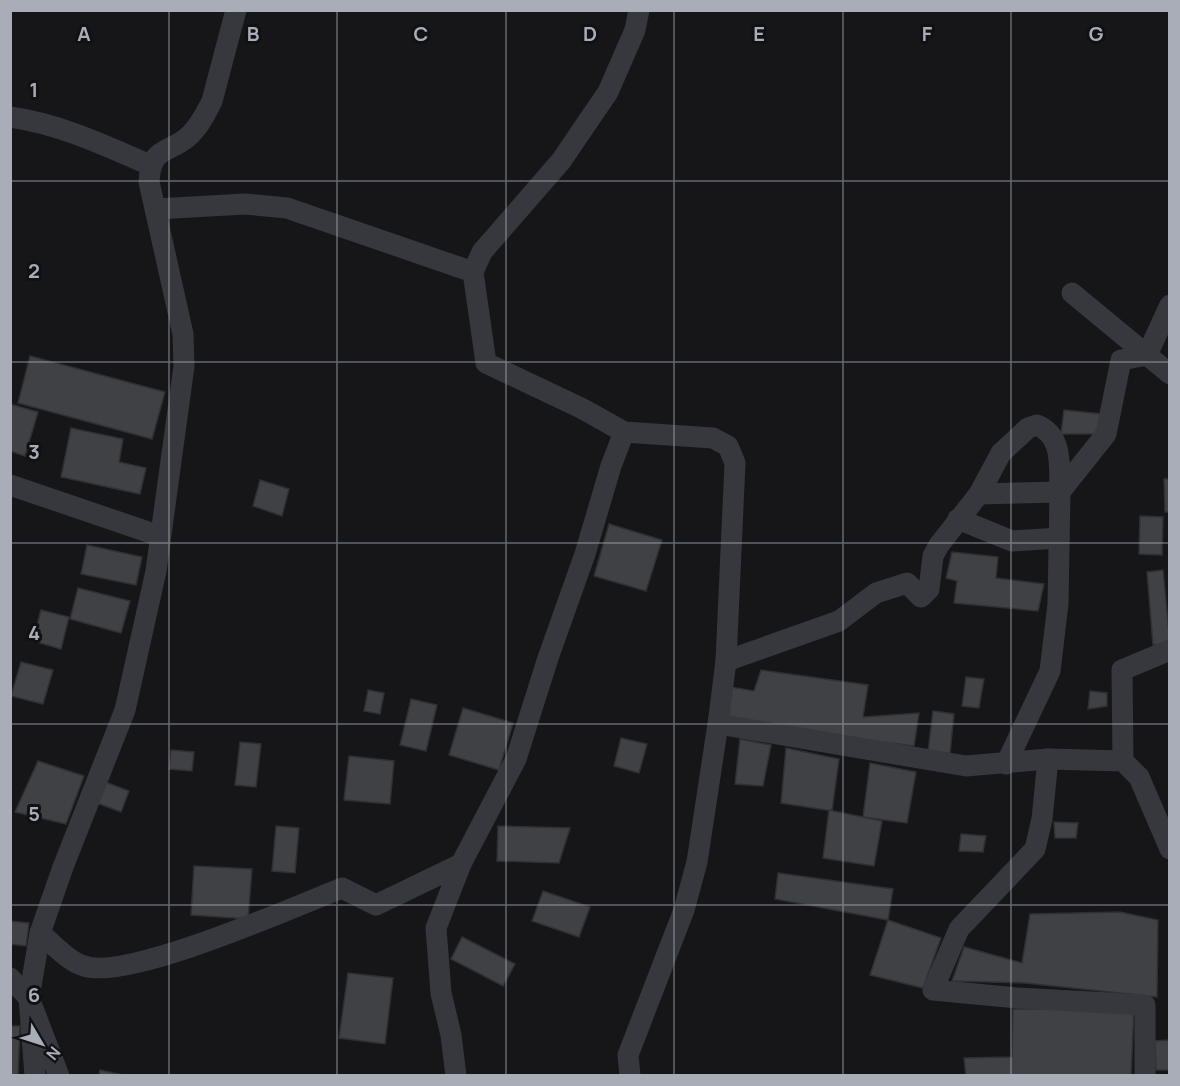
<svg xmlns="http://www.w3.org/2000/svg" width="1180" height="1086" viewBox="0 0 1180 1086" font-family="Manrope,sans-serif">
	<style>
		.building { fill: #404145; stroke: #303034; stroke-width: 1.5 }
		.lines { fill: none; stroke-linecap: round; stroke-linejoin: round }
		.minor { stroke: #37383d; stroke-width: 21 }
		.grid { fill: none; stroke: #a8adb8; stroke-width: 1.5; stroke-opacity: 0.55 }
		.grid-label { font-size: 20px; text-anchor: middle; font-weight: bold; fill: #a8adb8; stroke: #111113; stroke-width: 6; stroke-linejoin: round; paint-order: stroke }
	</style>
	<rect width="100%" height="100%" fill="#161618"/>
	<!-- building -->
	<g class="building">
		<polygon points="30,356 165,392 152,439 18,403"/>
		<polygon points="10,404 38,412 25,456 10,451"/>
		<polygon points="1064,410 1102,414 1099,434 1061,434"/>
		<polygon points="71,428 123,439 119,462 146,468 140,494 61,477"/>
		<polygon points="1164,479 1170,479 1170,512 1165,512"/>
		<polygon points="260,480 289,489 282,516 253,506"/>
		<polygon points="1140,516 1163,517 1162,555 1139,554"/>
		<polygon points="609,524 662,540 646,591 594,576"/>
		<polygon points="87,545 142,557 136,585 81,574"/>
		<polygon points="952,552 998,557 996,578 1044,584 1038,611 954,603 957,581 946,578"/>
		<polygon points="1163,570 1170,643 1153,645 1147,572"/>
		<polygon points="78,588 130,601 121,633 70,619"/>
		<polygon points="41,610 69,617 61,649 33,641"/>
		<polygon points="21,662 53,670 43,704 11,696"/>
		<polygon points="761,670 868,685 863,717 919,713 914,746 849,738 726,718 731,687 754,691"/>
		<polygon points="966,677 984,679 979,708 962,706"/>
		<polygon points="368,690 384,693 380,714 364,711"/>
		<polygon points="1090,691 1107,693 1107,706 1088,709"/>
		<polygon points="411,699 437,705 426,751 400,745"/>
		<polygon points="463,708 513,723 499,770 449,755"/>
		<polygon points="933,711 954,714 950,753 928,752"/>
		<polygon points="621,738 647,744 639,773 614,766"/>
		<polygon points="740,739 771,745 763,786 735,784"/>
		<polygon points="240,742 261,744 256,787 235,785"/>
		<polygon points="786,748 839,759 832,811 781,803"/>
		<polygon points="171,750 194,752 192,771 169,769"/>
		<polygon points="349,756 394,761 390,804 344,800"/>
		<polygon points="38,761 84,776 66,824 15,812"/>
		<polygon points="870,763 916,772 907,823 863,817"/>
		<polygon points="105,782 129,791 121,812 97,803"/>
		<polygon points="829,810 882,821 874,866 823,858"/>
		<polygon points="1054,822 1078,823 1076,838 1055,838"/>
		<polygon points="276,826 299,828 295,873 272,871"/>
		<polygon points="498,826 570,828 559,863 497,861"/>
		<polygon points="961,834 986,836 983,852 959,851"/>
		<polygon points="194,866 252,869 248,919 191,915"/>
		<polygon points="778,873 893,889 888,920 775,899"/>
		<polygon points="543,891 590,907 579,937 532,921"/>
		<polygon points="1120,912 1158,920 1157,997 1025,983 952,981 964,947 1022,963 1030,914"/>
		<polygon points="888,920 941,938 923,988 870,975"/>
		<polygon points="10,921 29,923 26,946 10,944"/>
		<polygon points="462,937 515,964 503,986 451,959"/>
		<polygon points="348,973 393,978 385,1044 339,1038"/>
		<polygon points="1013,1009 1134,1009 1131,1076 966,1076 964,1058 1012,1057"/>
		<polygon points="10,1026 20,1026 18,1076 10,1076"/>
		<polygon points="1170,1040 1170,1070 1156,1070 1155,1041"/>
		<polygon points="100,1070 123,1075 123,1076 99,1076"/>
	</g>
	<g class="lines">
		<!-- minor -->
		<g class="minor">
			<path d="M10,117c50,7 94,28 140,48"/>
			<polyline points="156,209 245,204 287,208 473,272"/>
			<polyline points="1072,293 1170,374"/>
			<polyline points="10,485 160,536"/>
			<polyline points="958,519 1012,541 1059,538"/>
			<path d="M726,661l113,-40 37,-28 31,-10 14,14 8,-8 4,-33 6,-11 40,-51 22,-41 27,-25 9,-3c27,11 22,43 23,67l-81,2"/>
			<polyline points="718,724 966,766 1048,759 1123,761 1139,777 1170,849"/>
			<polyline points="1048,759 1042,819 1035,849 959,929 933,990 1018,998 1145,1005 1145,1076"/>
			<polyline points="1123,761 1122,670 1170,650"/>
			<polyline points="1006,764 1050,671 1058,604 1060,492 1106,434 1121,360 1147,355 1170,305"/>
			<path d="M40,933c14,12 28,28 44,33 43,15 210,-59 258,-78l34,17 85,-41"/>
			<polyline points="10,978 29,998 59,1076"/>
			<path d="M35,1076l-6,-78 11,-65 23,-66 62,-157 31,-139 28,-205 -1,-32 -34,-152c2,-38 21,-27 42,-48 9,-9 15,-21 21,-33l24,-91"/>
			<polyline points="456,1076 451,1035 441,993 436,928 461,864 516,759 548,658 585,554 611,466 624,432"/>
			<polyline points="630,1076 628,1055 684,910 697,862 718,724 726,661 735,463 728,446 713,438 624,432 583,409 486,363 473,272 482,252 561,161 608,92 635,30 639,10"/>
		</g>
	</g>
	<!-- grid -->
	<path class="grid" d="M169,10v1066M337,10v1066M506,10v1066M674,10v1066M843,10v1066M1011,10v1066M10,181h1160M10,362h1160M10,543h1160M10,724h1160M10,905h1160"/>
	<g class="grid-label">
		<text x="84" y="41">A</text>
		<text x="253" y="41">B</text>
		<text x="421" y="41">C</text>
		<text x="590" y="41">D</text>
		<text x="759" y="41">E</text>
		<text x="927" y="41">F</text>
		<text x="1096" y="41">G</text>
		<text x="34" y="97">1</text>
		<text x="34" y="278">2</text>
		<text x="34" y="459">3</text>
		<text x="34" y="640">4</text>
		<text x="34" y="821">5</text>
		<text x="34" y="1002">6</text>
	</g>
	<!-- border -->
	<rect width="1180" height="1086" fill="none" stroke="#a8adb8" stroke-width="24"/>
	<!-- north arrow -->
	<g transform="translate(42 1044) rotate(129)" stroke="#111113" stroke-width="4.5" paint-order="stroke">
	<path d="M0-4.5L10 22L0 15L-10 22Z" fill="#a8adb8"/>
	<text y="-9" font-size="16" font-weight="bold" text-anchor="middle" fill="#a8adb8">N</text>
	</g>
</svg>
